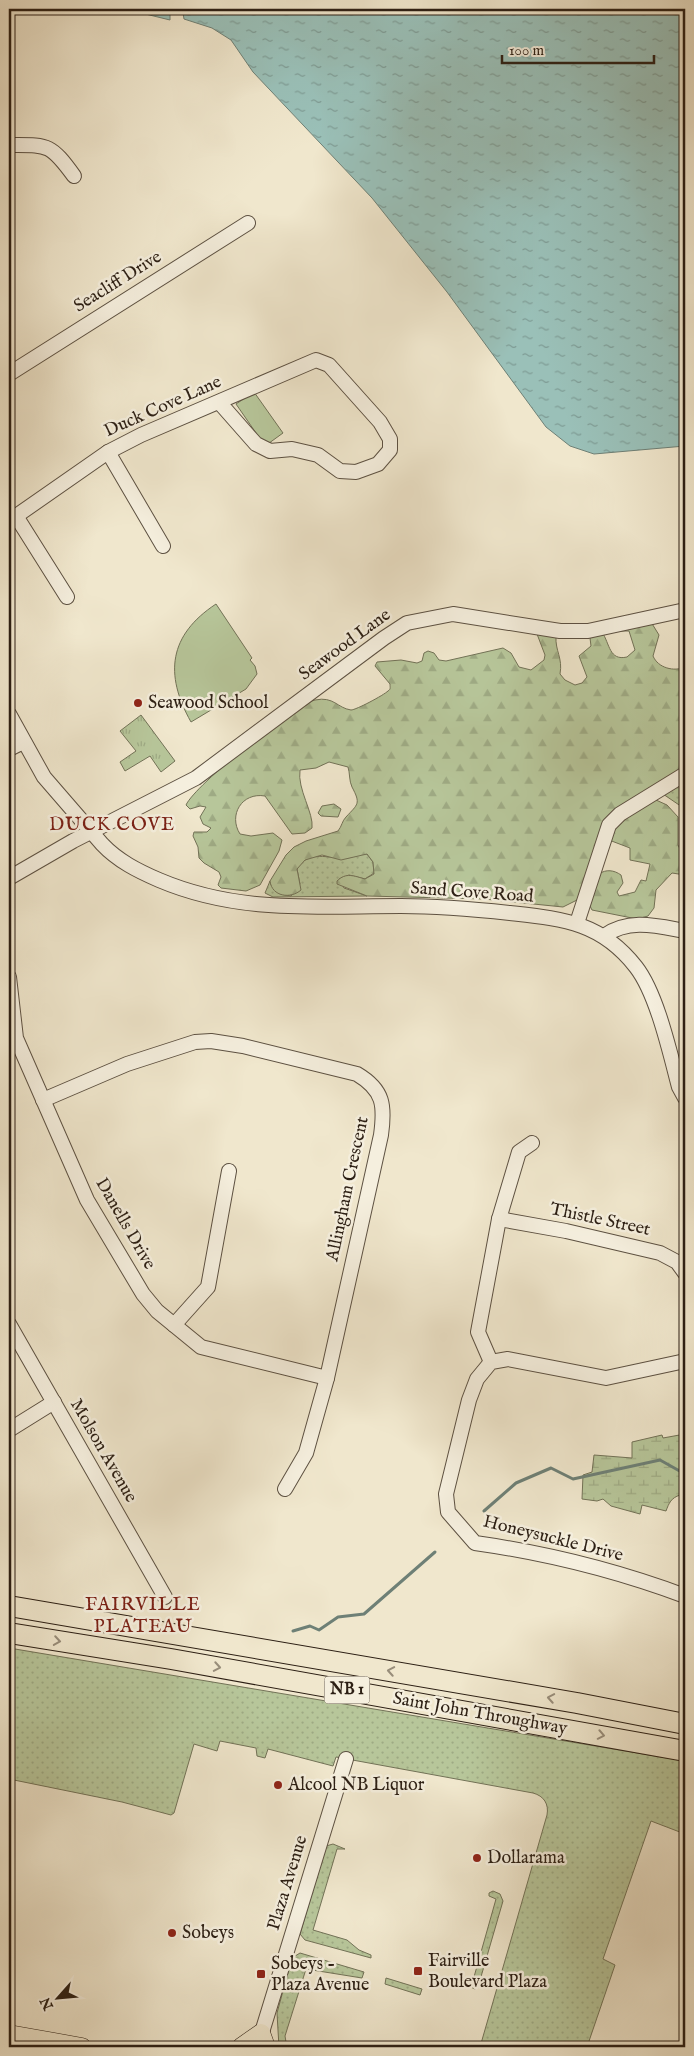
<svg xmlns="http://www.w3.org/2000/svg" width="694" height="2056" viewBox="0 0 694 2056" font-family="'IM FELL English',serif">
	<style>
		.grass { fill: url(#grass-dots); stroke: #727257 }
		.forest { fill: url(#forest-firs); stroke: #727257 }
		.wetland { fill: url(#wetland-marsh); stroke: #727257 }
		.park { fill: url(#park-tufts); stroke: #727257 }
		.pitch { fill: #b7c69a; stroke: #727257 }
		.water { fill: url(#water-ripples); stroke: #6e8076 }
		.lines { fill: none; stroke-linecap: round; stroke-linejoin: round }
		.stream { stroke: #6e8076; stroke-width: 3 }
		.minor-casing { stroke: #5d5142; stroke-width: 16 }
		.major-casing { stroke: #2c1f14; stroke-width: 19 }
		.highway-casing { stroke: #2c1f14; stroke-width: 22 }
		.minor { stroke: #f5efde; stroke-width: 14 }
		.major { stroke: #f0e7cd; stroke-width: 18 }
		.highway { stroke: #f0e7cd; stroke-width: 20 }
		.oneway { stroke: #988d7a }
		.poi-dot { fill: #8f2418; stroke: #f5efde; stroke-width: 2 }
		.labels { text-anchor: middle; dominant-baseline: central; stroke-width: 5; stroke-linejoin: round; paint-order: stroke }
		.shield { fill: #f5efde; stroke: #685d51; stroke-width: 1 }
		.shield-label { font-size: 16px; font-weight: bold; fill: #2c1f14 }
		.street-label { font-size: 18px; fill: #2c1f14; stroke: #f5efde }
		.poi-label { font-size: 18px; fill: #2c1f14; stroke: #f5efde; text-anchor: start }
		.neighbourhood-label { font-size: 19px; letter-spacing: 1px; fill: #7a1f14; stroke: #f5efde }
	</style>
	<defs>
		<pattern id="grass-dots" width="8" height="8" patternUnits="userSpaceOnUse" patternTransform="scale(1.25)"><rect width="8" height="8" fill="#b7c69a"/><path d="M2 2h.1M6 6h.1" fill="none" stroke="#9eaa84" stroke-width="1.8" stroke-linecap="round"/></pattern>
		<pattern id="forest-firs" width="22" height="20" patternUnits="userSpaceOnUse" patternTransform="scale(1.25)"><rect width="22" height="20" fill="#b7c69a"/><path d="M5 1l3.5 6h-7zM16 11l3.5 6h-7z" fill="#9eaa84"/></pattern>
		<pattern id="wetland-marsh" width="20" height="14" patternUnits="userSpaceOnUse" patternTransform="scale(1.25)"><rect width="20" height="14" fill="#b7c69a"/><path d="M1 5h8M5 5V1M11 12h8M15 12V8" fill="none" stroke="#9eaa84"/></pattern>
		<pattern id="park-tufts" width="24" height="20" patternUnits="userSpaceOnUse" patternTransform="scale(1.25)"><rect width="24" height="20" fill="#b7c69a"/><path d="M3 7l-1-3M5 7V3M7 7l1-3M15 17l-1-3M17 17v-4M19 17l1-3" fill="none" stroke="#9eaa84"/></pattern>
		<pattern id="water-ripples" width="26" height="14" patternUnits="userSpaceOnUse" patternTransform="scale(1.25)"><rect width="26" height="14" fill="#9ac0b8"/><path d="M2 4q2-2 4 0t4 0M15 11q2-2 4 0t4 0" fill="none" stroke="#7e9b94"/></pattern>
	</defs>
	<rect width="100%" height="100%" fill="#f0e7cd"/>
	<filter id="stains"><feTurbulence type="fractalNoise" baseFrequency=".004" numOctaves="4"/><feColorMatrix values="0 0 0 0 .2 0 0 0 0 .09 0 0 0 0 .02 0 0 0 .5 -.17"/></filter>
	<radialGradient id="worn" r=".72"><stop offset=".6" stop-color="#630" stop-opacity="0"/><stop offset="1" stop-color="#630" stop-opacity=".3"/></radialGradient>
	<!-- grass -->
	<g class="grass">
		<polygon points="679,785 685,788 685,809 663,794"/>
		<path d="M362,854h5l6,8 1,11 -9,6 -16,-4 -10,4 5,9 23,8 -94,1 -8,-4 5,-12 1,4 9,9 11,2 9,-12 -3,-15c11,-20 32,-10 49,-11 5,0 10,-3 16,-4z"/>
		<path d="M9,1648l676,113v73l-34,-13 -48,138 12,6 -28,82h-107l67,-232c2,-11 -3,-19 -14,-22l-197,-36 -3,9 -65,-17 -3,9 -8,-2 -1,-8 -36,-7 -3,10 -23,-7 -20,69 -3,2 -49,-13 -113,-23z"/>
		<polygon points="333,1844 345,1849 337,1849 313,1930 347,1940 359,1950 371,1955 371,1958 305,1940 300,1934 326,1846"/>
		<polygon points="493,1891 500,1894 503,1901 478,1987 475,1989 464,1984 472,1984 496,1899 489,1896 489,1893"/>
		<polygon points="300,1953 364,1972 362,1978 306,1969 285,2036 286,2042 290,2047 279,2047 277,2013 292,1958"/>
		<polygon points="386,1978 422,1989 420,1995 385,1984"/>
	</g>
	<!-- forest -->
	<g class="forest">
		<path d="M651,622l8,13 -6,21c5,12 21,16 32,11v102l-58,36 -50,95 -14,7 -79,-8 -117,-3 -30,-12v-3c9,-9 17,-5 28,-2l9,-5 -1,-12 -6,-8 -26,6 -19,-5 -17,5 -8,9 4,21c-10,9 -29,7 -31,-9l16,-26 8,-8 12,-6 32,-10c4,-5 4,-10 8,-14 12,-13 15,-13 6,-30 -3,-6 -2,-14 -4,-20l-19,-5 -13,6 -16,2c-3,19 14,43 12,58l-7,5 -13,1 -27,-38c-23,-4 -37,19 -25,38l11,2 22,-3 9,7 -3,11 -19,34 -14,6 -25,-3 -3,-3 3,-8 -2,-5 -15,-9 -5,-5 -1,-11 -5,-11 1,-4h13l4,-4 -8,-4 -3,-7 6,-10 -6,-1 -10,3 -4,-4c9,-20 108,-100 129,-105 19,-4 22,8 36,10 5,0 33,-15 37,-19 3,-2 2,-3 2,-7l-15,-18 2,-4 24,-2 16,3 5,-2 2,-8 4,-2 6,2 5,7 7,1 57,-13 8,5 8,14 12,3 13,-10 1,-5 -8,-21 19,2c-1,15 7,22 4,38l5,6 10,5 7,-2 5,-6 -8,-21 12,-10 -1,-8 12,-6c8,12 7,29 25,25l8,-7 -6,-19h-10z"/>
		<path d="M656,800l11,5 11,12v28l2,4 5,2v24l-13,-2 -16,17 -2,18 -6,8 -11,3 -45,-9 -3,-6 10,-30c7,-5 15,-4 22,1l2,8 -6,9 2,4 16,-4 6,-12 5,1 4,-17 -20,-4v-12l-21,-8 9,-20z"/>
		<polygon points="334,804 341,809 338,817 321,816 318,813 322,806"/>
	</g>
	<!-- wetland -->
	<path class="wetland" d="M685,1434v67l-5,-6c-9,3 -11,8 -14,16l-24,-6 -2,9 -29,-8 -8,-7 -6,2 -15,-2 1,-24 9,-3 2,-17 38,3v-16l30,-7 1,3z"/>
	<!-- park -->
	<polygon class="park" points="141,715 175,761 161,772 150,756 125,771 120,762 136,751 120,731"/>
	<!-- pitch -->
	<g class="pitch">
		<polygon points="254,392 283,433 265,446 236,404"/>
		<path d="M216,604l36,54 -2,2 5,6 2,8 -11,15 -55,33c-27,-48 -22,-87 25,-118z"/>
	</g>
	<!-- water -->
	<g class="water">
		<polygon points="125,9 170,9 170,20"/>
		<polygon points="177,9 685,9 685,446 594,454 570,446 546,427 447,292 372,198 253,72 231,40 212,28 184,19 183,13"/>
	</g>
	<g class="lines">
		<!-- stream -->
		<g class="stream">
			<polyline points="484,1511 516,1483 551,1468 573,1479 660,1460 685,1474"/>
			<polyline points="293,1631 310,1626 319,1630 338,1617 364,1614 435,1552"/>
		</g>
		<!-- minor casing -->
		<g class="minor-casing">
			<g id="minor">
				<path d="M9,145c39,0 41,-2 65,31"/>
				<polyline points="9,374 248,223"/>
				<polyline points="108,452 163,546"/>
				<polyline points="16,516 67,597"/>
				<polyline points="9,521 108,452 141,435 316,360 329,365 380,422 390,439 390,450 378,464 356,472 340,471 318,455 292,449 270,451 256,444 219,402"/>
				<path d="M9,714l35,63 58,67c16,17 36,27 57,36 80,34 157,26 242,26 36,0 72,3 109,7 53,6 91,9 126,54 21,27 34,86 43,120l6,11"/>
				<polyline points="9,749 23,742"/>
				<polyline points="9,878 73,841 196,778 384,638 407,623 453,614 560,631 588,631 685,610"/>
				<polyline points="577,923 609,825 620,814 685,774"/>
				<path d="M604,936c25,-18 53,-10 81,-5"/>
				<polyline points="9,977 16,1038 87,1200 143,1294 157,1311 201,1347 327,1378"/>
				<path d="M43,1100l84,-36 68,-22 16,-1 32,5 114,28c27,16 28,32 24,61l-54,243 -21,75 -21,36"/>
				<polyline points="499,1219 566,1231 660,1253 677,1262 685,1273"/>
				<polyline points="9,1324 165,1597"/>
				<polyline points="174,1325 208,1287 229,1171"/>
				<path d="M685,1361l-79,17 -98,-19 -17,3 -14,17 -8,21 -23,94 2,18 27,31c71,10 143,28 210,53"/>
				<polyline points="491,1362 478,1332 499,1219 519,1152 532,1143"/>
				<polyline points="9,1430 54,1402"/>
				<polyline points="259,2042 346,1759"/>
			</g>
		</g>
		<!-- major casing -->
		<g class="major-casing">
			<g id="major">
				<polyline points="9,2034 82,2047"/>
				<polyline points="241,2047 261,2033 266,2047"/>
			</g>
		</g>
		<!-- highway casing -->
		<g class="highway-casing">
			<g id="highway">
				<polyline points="9,1606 577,1703 685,1724"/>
				<polyline points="9,1633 171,1659 685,1751"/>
			</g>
		</g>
		<!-- minor -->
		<use href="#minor" class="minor"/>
		<!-- major -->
		<use href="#major" class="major"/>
		<!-- highway -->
		<use href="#highway" class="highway"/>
	</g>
	<!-- one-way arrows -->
	<defs><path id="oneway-chevron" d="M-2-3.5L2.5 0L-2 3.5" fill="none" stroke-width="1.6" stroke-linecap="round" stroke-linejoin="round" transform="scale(1.25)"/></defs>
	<g class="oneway">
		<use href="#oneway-chevron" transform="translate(57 1641) rotate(9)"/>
		<use href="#oneway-chevron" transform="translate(217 1667) rotate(10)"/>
		<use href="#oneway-chevron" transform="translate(391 1671) rotate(-170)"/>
		<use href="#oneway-chevron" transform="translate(551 1698) rotate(-170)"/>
		<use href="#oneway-chevron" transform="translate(601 1735) rotate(11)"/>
	</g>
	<!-- markers -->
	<g class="poi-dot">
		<circle cx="138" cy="703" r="5"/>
		<circle cx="278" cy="1785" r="5"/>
		<circle cx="477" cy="1858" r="5"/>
		<circle cx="172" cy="1933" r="5"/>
		<rect x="413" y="1966" width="10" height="10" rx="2.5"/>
		<rect x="256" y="1969" width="10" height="10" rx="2.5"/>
	</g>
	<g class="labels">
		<!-- shield labels -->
		<rect class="shield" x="324.5" y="1676.5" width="45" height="27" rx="4"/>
		<g class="shield-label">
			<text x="347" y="1690">NB 1</text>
		</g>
		<!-- street labels -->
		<g class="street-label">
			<text transform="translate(118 282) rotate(-32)">Seacliff Drive</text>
			<text transform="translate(163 407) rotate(-24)">Duck Cove Lane</text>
			<text transform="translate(345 645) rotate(-36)">Seawood Lane</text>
			<text transform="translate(472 893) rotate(4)">Sand Cove Road</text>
			<text transform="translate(348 1189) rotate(-78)">Allingham Crescent</text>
			<text transform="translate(600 1220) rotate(12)">Thistle Street</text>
			<text transform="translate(125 1224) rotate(60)">Danells Drive</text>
			<text transform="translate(103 1451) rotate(60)">Molson Avenue</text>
			<text transform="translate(553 1539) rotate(14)">Honeysuckle Drive</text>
			<text transform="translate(480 1714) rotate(10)">Saint John Throughway</text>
			<text transform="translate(288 1883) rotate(-73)">Plaza Avenue</text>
		</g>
		<!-- poi labels -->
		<g class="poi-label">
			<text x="148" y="703">Seawood School</text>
			<text x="288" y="1785">Alcool NB Liquor</text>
			<text x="487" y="1858">Dollarama</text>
			<text x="182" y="1933">Sobeys</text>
			<text x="428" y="1961">Fairville<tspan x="428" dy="21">Boulevard Plaza</tspan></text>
			<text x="271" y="1964">Sobeys -<tspan x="271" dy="21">Plaza Avenue</tspan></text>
		</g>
		<!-- neighbourhood labels -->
		<g class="neighbourhood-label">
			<text x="112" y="825">DUCK COVE</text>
			<text x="143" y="1605">FAIRVILLE<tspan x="143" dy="22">PLATEAU</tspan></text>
		</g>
	</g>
	<!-- margin -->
	<rect width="694" height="2056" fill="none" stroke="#f0e7cd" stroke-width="30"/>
	<rect x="10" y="10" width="674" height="2036" fill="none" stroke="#2c1f14" stroke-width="2.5"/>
	<rect x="15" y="15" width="664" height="2026" fill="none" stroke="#2c1f14"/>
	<!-- north arrow -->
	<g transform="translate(58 1998) rotate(243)" stroke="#f5efde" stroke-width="4" paint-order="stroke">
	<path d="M0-4L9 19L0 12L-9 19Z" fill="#2c1f14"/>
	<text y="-8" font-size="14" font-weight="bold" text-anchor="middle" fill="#2c1f14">N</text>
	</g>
	<!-- scale -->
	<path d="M502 55v8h152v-8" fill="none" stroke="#2c1f14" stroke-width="2.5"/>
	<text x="509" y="55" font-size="15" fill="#2c1f14" stroke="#f5efde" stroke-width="4" paint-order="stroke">100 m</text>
	<rect width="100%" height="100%" filter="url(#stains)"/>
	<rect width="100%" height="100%" fill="url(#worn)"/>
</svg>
